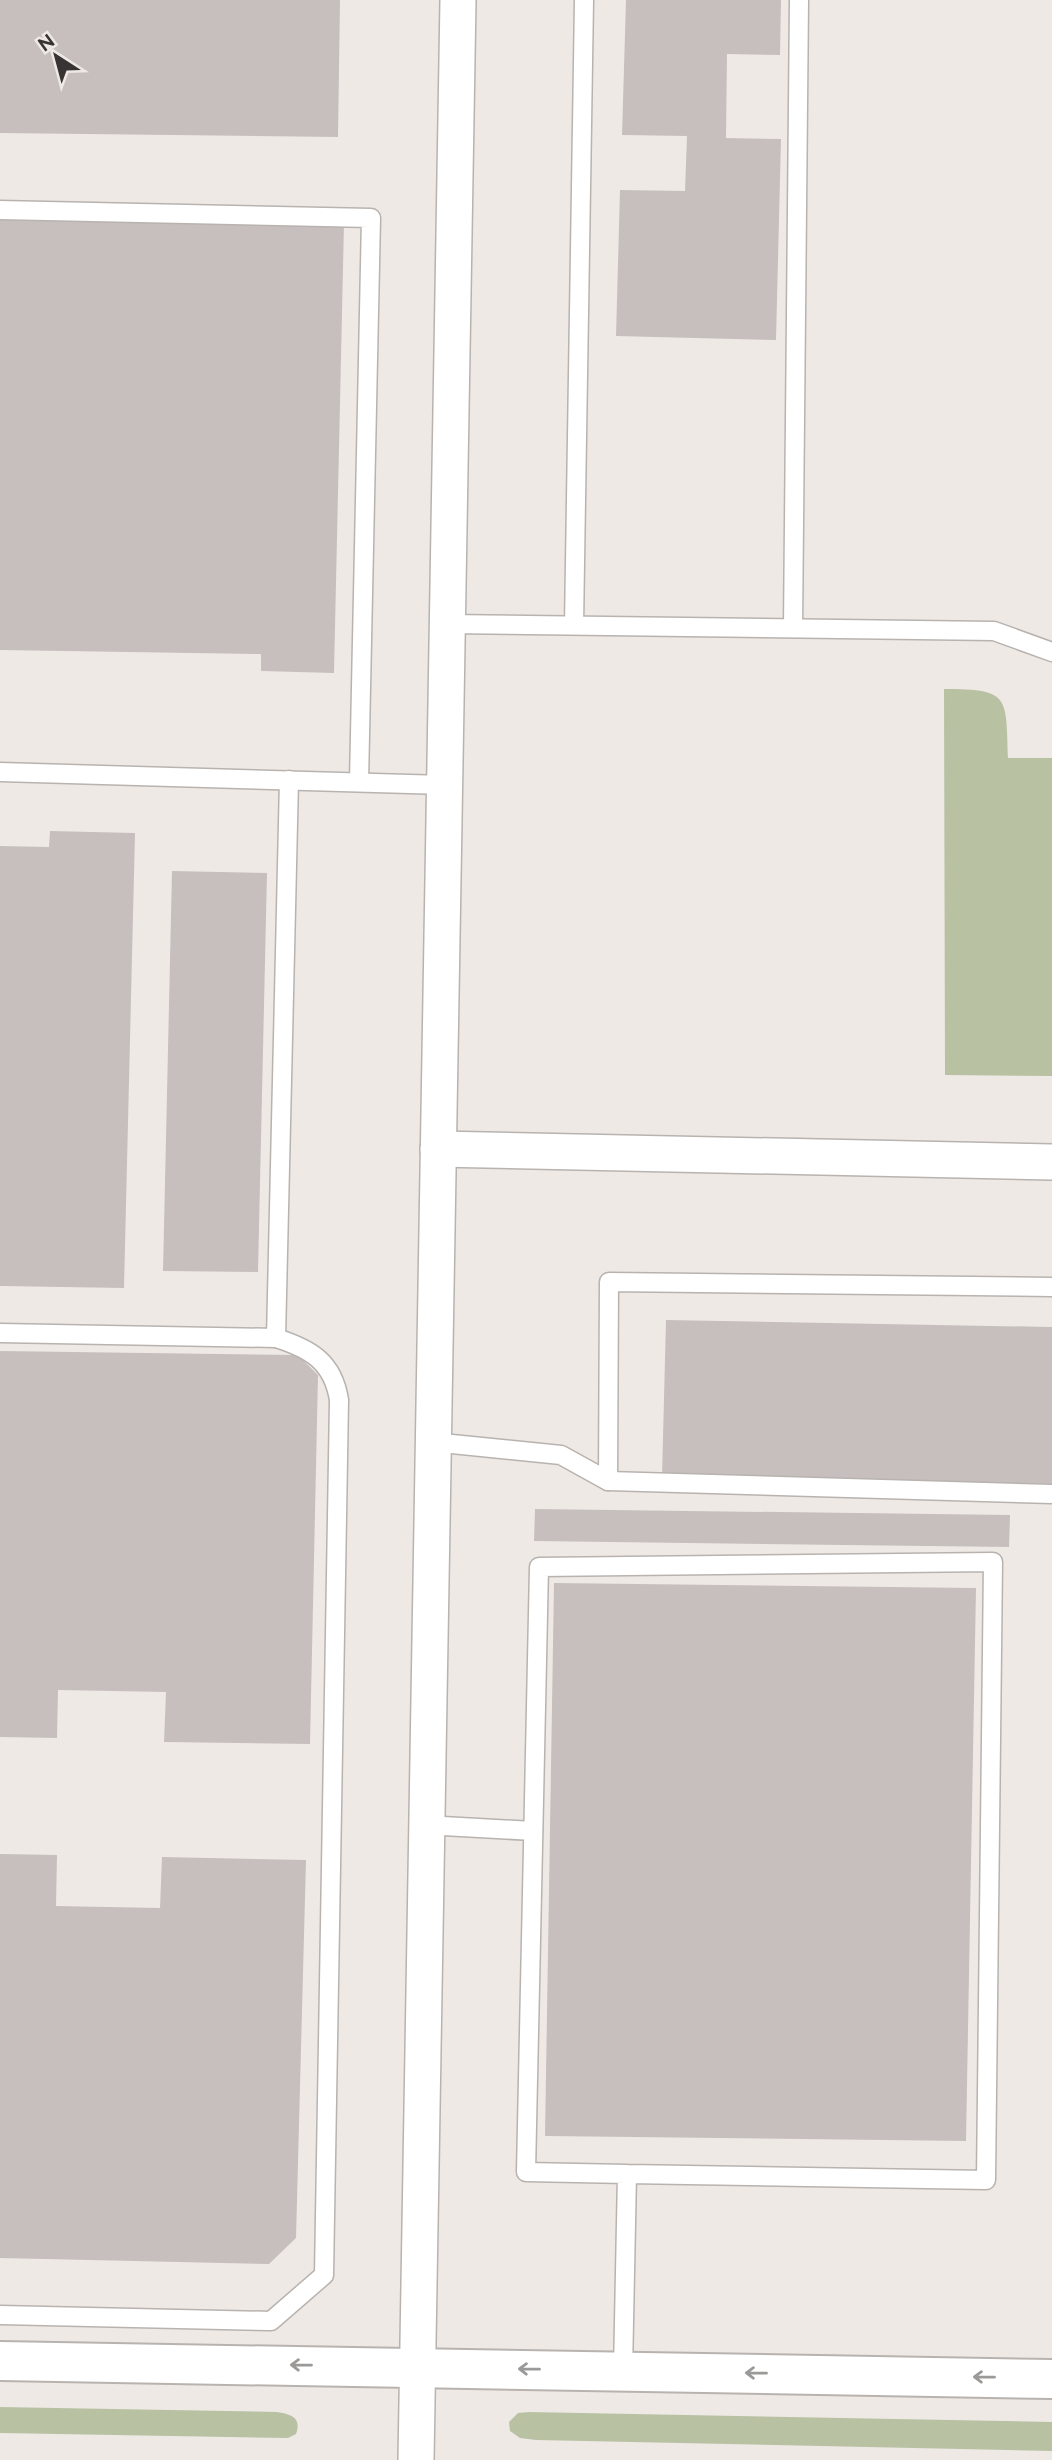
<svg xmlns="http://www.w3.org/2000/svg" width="1052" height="2460" viewBox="0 0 1052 2460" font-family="Raleway,sans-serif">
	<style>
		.green { fill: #b8c2a3 }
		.building { fill: #c6bfbe }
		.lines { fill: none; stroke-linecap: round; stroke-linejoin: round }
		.lane-casing { stroke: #b8b3af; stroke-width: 21 }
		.street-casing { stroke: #b8b3af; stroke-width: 38 }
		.secondary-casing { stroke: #b8b3af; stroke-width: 42 }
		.lane { stroke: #fff; stroke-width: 18 }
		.street { stroke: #fff; stroke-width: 35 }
		.secondary { stroke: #fff; stroke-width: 38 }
		.oneway { stroke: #9b9a99 }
	</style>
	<rect width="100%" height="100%" fill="#efe9e6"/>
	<!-- green -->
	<g class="green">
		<path d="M944,689c66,0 62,7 64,69h44v318l-107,-1z"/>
		<path d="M0,2407l277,5c14,2 25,6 19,22l-8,4 -288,-5z"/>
		<polygon points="529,2412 1052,2422 1052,2451 536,2440 520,2438 510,2431 509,2422 518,2413"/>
	</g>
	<!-- building -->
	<g class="building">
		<polygon points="0,0 340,0 338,137 0,133"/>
		<polygon points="626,0 781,0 780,55 727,54 726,138 781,139 776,340 616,336 620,190 685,191 687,136 622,135"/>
		<polygon points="0,218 344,223 334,673 261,671 261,654 0,650"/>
		<polygon points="50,831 135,833 124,1288 0,1286 0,846 49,847"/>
		<polygon points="172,871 267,873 258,1272 163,1271"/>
		<polygon points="666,1320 1052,1327 1052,1484 662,1476"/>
		<polygon points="0,1351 298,1355 318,1375 310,1744 164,1742 166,1692 58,1690 57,1738 0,1737"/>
		<polygon points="535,1509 1010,1515 1009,1547 534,1541"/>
		<polygon points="554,1583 976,1588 966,2141 545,2136"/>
		<polygon points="0,1854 57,1855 56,1906 160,1908 162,1857 306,1860 296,2238 269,2264 0,2258"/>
	</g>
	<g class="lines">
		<!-- lane casing -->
		<g class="lane-casing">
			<g id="lane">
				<polyline points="0,210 371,218 359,782"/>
				<polyline points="447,624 994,631 1052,652"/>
				<polyline points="574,625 584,0"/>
				<polyline points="793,628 799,0"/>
				<polyline points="0,772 444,785"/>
				<polyline points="0,1333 276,1338 289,780"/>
				<polyline points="432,1442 561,1455 608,1481 1052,1494"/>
				<polyline points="608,1481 609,1282 1052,1287"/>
				<polyline points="425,1825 533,1831"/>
				<path d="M0,2315l271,6 53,-46 15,-875c-6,-38 -28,-51 -63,-62"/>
				<polyline points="623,2371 627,2174 526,2172 539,1567 993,1562 986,2180 627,2174"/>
			</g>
		</g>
		<!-- street casing -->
		<g class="street-casing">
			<g id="street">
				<polyline points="438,1149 1052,1162"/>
				<polyline points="416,2460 458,0"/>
			</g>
		</g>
		<!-- secondary casing -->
		<g class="secondary-casing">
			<polyline id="secondary" points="0,2361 1052,2379"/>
		</g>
		<!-- lane -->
		<use href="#lane" class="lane"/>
		<!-- street -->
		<use href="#street" class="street"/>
		<!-- secondary -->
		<use href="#secondary" class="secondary"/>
	</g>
	<!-- one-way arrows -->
	<defs><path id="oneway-shaft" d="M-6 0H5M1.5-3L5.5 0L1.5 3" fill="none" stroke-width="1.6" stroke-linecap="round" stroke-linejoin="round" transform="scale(1.75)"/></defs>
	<g class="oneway">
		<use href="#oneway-shaft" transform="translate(301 2365) rotate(-179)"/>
		<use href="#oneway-shaft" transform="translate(529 2369) rotate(-179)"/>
		<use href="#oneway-shaft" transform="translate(756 2373) rotate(-179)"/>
		<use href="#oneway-shaft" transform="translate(984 2377) rotate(-179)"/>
	</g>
	<!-- north arrow -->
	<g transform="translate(56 56) rotate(324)" stroke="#efe9e6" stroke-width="5" paint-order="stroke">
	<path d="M0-5L12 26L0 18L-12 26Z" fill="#373433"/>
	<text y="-10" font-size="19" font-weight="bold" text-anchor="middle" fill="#373433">N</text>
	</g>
</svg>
